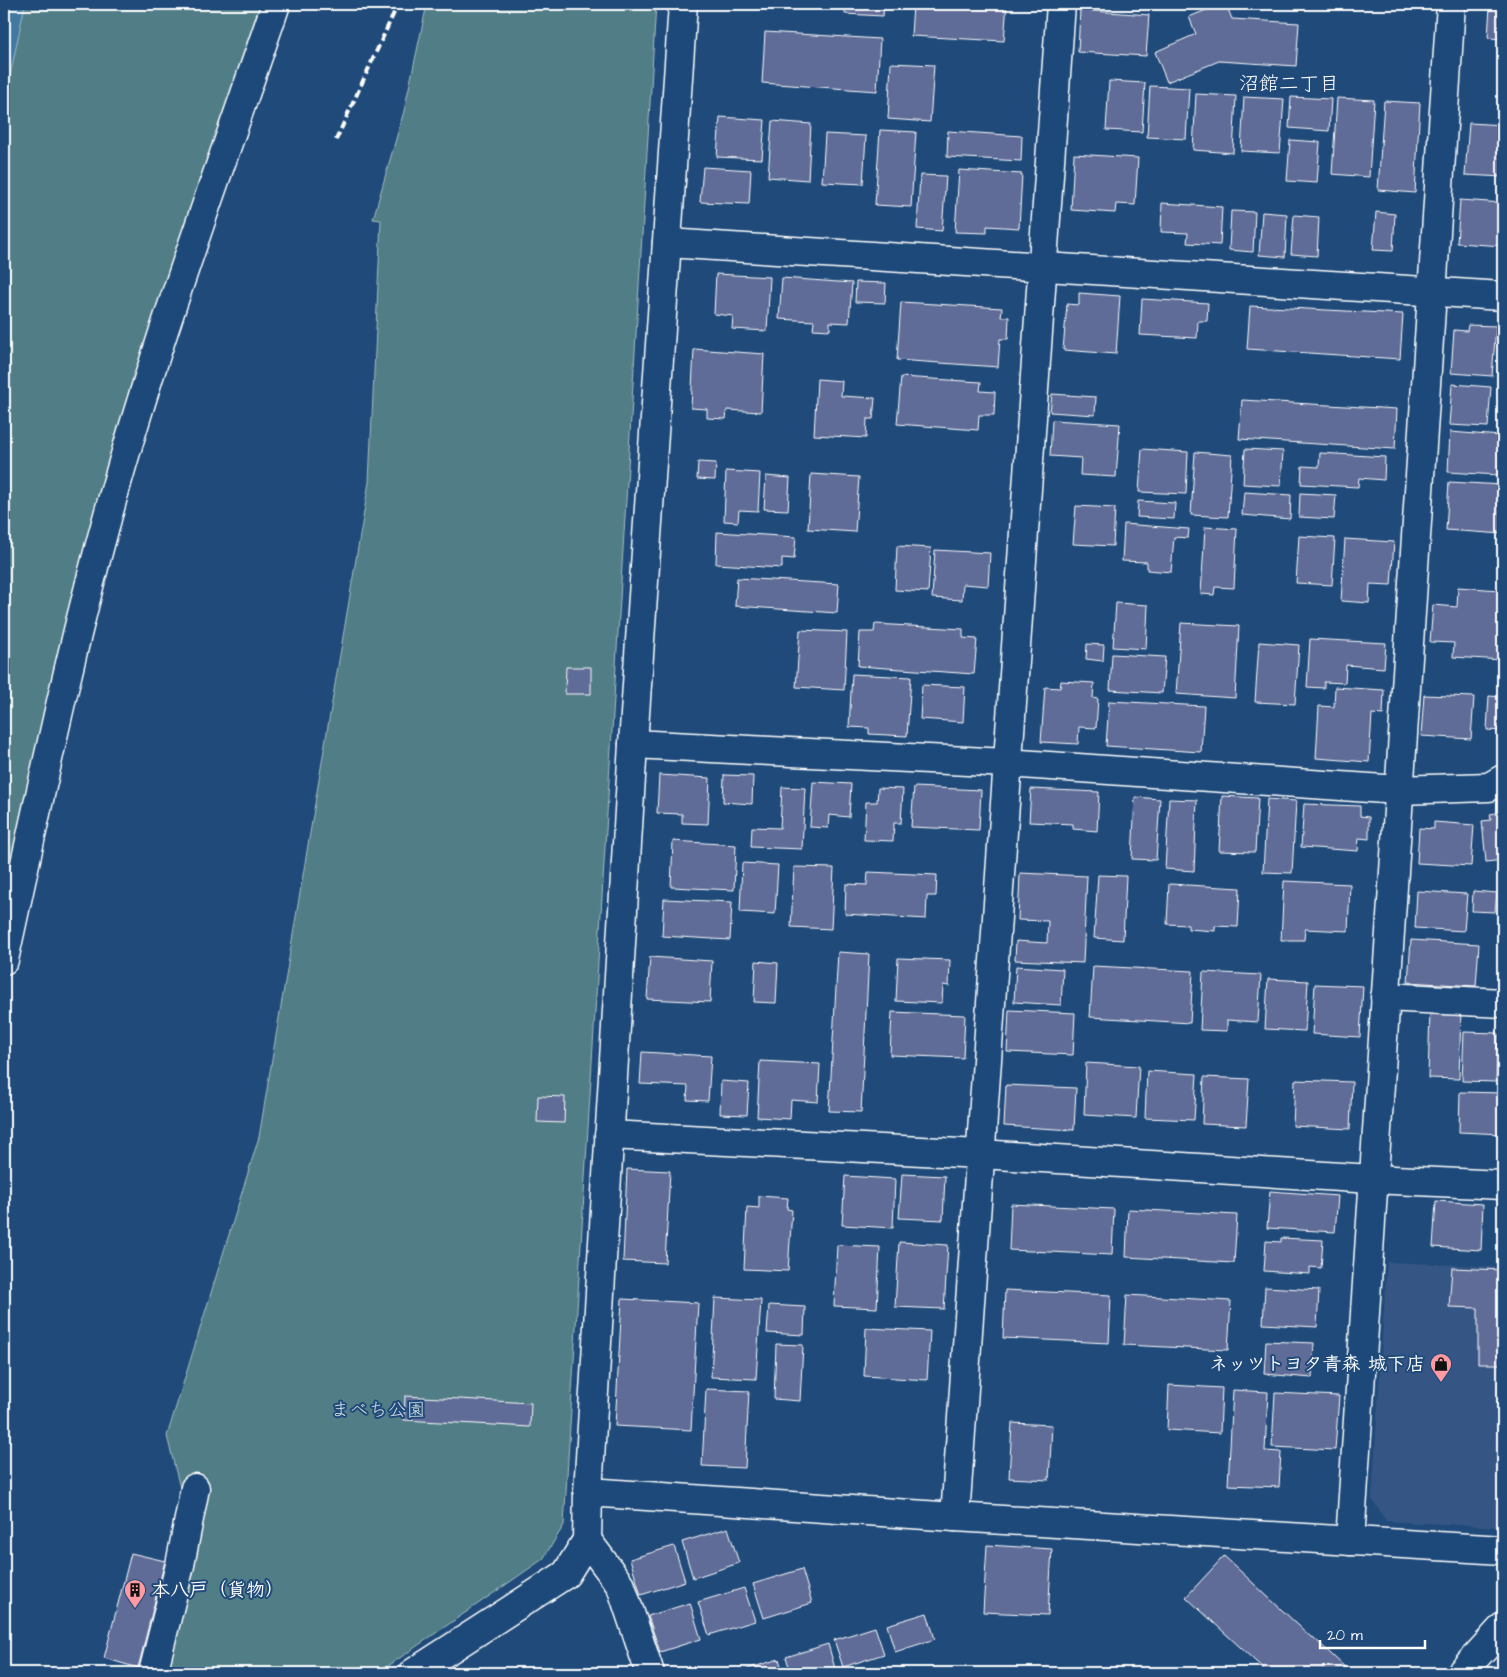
<svg xmlns="http://www.w3.org/2000/svg" width="1507" height="1677" viewBox="0 0 1507 1677" font-family="'Architects Daughter','Klee One',sans-serif">
	<style>
		.built { fill: #365785 }
		.green { fill: #517d86; stroke: #a8bec2 }
		.water { fill: #4379a0; stroke: #8eafc6 }
		.building { fill: #606c98; stroke: #fff }
		.lines { fill: none; stroke-linecap: round; stroke-linejoin: round }
		.minor-casing { stroke: #fff; stroke-width: 31 }
		.tertiary-casing { stroke: #fff; stroke-width: 31 }
		.minor { stroke: #1f4a7a; stroke-width: 28 }
		.tertiary { stroke: #1f4a7a; stroke-width: 28 }
		.rail { stroke: #fff; stroke-width: 4; stroke-dasharray: 8 4; stroke-linecap: butt }
		.labels { text-anchor: middle; dominant-baseline: central; stroke-width: 4; stroke-linejoin: round; paint-order: stroke }
		.poi-label { font-size: 19px; font-weight: bold; fill: #fff; stroke: #1f4a7a; text-anchor: end }
		.park-label { font-size: 19px; fill: #d4dee1; stroke: #1f4a7a }
		.neighbourhood-label { font-size: 20px; fill: #fff; stroke: #1f4a7a }
	</style>
	<rect width="100%" height="100%" fill="#1f4a7a"/>
	<filter id="ink" filterUnits="userSpaceOnUse"><feTurbulence type="fractalNoise" baseFrequency=".02" numOctaves="2"/><feDisplacementMap in="SourceGraphic" scale="10" xChannelSelector="R" yChannelSelector="G"/><feConvolveMatrix kernelMatrix="1 2 1 2 8 2 1 2 1" color-interpolation-filters="sRGB"/></filter>
	<g filter="url(#ink)">
		<!-- built -->
		<polygon class="built" points="1387,1262 1503,1267 1503,1527 1386,1521 1372,1499"/>
		<!-- green -->
		<g class="green">
			<path d="M25,4h237c-54,157 -111,315 -158,475 -41,140 -70,284 -100,427v-802z"/>
			<polygon points="427,4 656,4 564,1525 543,1559 378,1673 163,1673 182,1496 167,1436 259,1137 369,482 381,220 373,219 404,111"/>
		</g>
		<!-- water -->
		<polygon class="water" points="4,4 25,4 4,104"/>
		<!-- building -->
		<g class="building">
			<polygon points="845,4 884,4 883,16 845,14"/>
			<polygon points="913,4 1007,4 1004,41 911,36"/>
			<polygon points="1221,4 1226,4 1232,19 1299,23 1296,66 1219,61 1167,82 1155,52 1196,34 1189,17"/>
			<polygon points="1473,4 1503,4 1503,39 1488,38 1490,6 1473,6"/>
			<polygon points="1080,10 1149,15 1146,56 1078,52"/>
			<polygon points="765,32 880,39 877,91 762,83"/>
			<polygon points="891,63 934,65 930,122 888,119"/>
			<polygon points="1109,81 1145,83 1142,132 1106,130"/>
			<polygon points="1150,86 1189,88 1186,139 1147,137"/>
			<polygon points="1196,94 1236,96 1233,153 1193,150"/>
			<polygon points="1244,97 1284,99 1280,153 1241,151"/>
			<polygon points="1291,97 1331,99 1329,131 1289,128"/>
			<polygon points="1337,98 1374,100 1369,177 1332,174"/>
			<polygon points="1384,101 1420,103 1415,193 1378,190"/>
			<polygon points="720,117 765,120 762,159 717,157"/>
			<polygon points="772,121 811,124 808,180 768,177"/>
			<polygon points="1469,123 1503,125 1503,177 1465,175"/>
			<polygon points="880,130 916,132 911,207 875,205"/>
			<polygon points="948,131 1022,136 1021,161 947,157"/>
			<polygon points="825,134 866,136 863,184 822,182"/>
			<polygon points="1290,140 1320,142 1317,183 1287,181"/>
			<polygon points="1074,154 1138,158 1135,205 1116,204 1115,213 1071,210"/>
			<polygon points="703,167 751,170 749,204 700,202"/>
			<polygon points="959,170 1022,174 1019,228 987,226 987,233 955,232"/>
			<polygon points="920,175 946,176 942,231 917,229"/>
			<polygon points="1460,200 1503,203 1503,246 1457,243"/>
			<polygon points="1162,203 1222,207 1220,245 1187,243 1188,233 1161,232"/>
			<polygon points="1231,211 1255,212 1253,252 1229,250"/>
			<polygon points="1262,212 1287,214 1285,257 1259,255"/>
			<polygon points="1376,212 1395,214 1393,251 1373,250"/>
			<polygon points="1294,215 1319,217 1317,256 1291,254"/>
			<polygon points="716,274 770,277 767,331 732,329 733,316 714,314"/>
			<polygon points="782,278 852,283 849,323 830,322 830,330 813,329 814,321 779,319"/>
			<polygon points="856,282 886,283 885,303 855,302"/>
			<polygon points="1079,293 1120,296 1116,354 1063,350 1067,304 1079,305"/>
			<polygon points="1142,299 1208,303 1207,321 1198,321 1197,338 1140,335"/>
			<polygon points="901,302 1002,308 1001,317 1009,317 1008,339 1000,339 998,367 897,360"/>
			<polygon points="1250,306 1403,314 1400,359 1247,349"/>
			<polygon points="1468,325 1496,326 1492,376 1451,373 1454,330 1467,331"/>
			<polygon points="694,349 764,354 761,412 727,410 726,419 707,418 707,409 691,408"/>
			<polygon points="901,377 981,382 980,391 995,392 994,415 979,415 978,430 897,424"/>
			<polygon points="817,379 842,381 841,396 875,398 873,419 867,419 866,438 814,435"/>
			<polygon points="1452,384 1491,387 1488,427 1449,425"/>
			<polygon points="1052,394 1096,397 1095,415 1050,412"/>
			<polygon points="1242,400 1397,409 1395,449 1239,439"/>
			<polygon points="1052,420 1120,424 1116,477 1080,475 1081,458 1050,456"/>
			<polygon points="1450,432 1501,436 1498,475 1448,472"/>
			<polygon points="1142,449 1188,452 1186,494 1139,492"/>
			<polygon points="1245,449 1283,451 1281,486 1243,484"/>
			<polygon points="1195,452 1232,455 1228,517 1191,515"/>
			<polygon points="1320,453 1385,457 1384,480 1359,478 1358,487 1301,484 1302,466 1319,467"/>
			<polygon points="698,462 716,463 715,480 697,479"/>
			<polygon points="726,471 760,473 758,511 739,510 738,522 724,521"/>
			<polygon points="811,474 859,477 855,532 808,529"/>
			<polygon points="766,476 790,478 788,510 764,509"/>
			<polygon points="1449,482 1503,485 1503,534 1446,530"/>
			<polygon points="1244,492 1291,495 1290,519 1242,515"/>
			<polygon points="1300,493 1336,495 1334,519 1299,517"/>
			<polygon points="1138,501 1175,503 1174,519 1137,517"/>
			<polygon points="1076,506 1115,508 1113,546 1073,544"/>
			<polygon points="1124,524 1189,529 1188,538 1174,537 1171,572 1147,570 1147,562 1122,561"/>
			<polygon points="1205,527 1237,529 1234,588 1215,587 1214,595 1201,594"/>
			<polygon points="717,532 796,537 794,559 782,558 782,568 716,564"/>
			<polygon points="1299,536 1335,538 1332,585 1296,583"/>
			<polygon points="1345,539 1394,542 1391,585 1370,584 1369,603 1341,601"/>
			<polygon points="897,546 931,548 928,592 895,590"/>
			<polygon points="935,550 990,553 988,586 963,584 962,600 932,598"/>
			<polygon points="737,578 839,584 837,613 735,606"/>
			<polygon points="1458,587 1499,590 1498,609 1503,610 1503,660 1453,657 1454,643 1430,642 1433,605 1457,607"/>
			<polygon points="1116,603 1148,605 1146,649 1113,647"/>
			<polygon points="1181,623 1239,626 1235,698 1176,694"/>
			<polygon points="875,624 963,629 963,638 977,639 974,674 858,666 860,632 874,632"/>
			<polygon points="800,630 847,632 844,690 796,687"/>
			<polygon points="1310,639 1386,643 1384,668 1346,665 1345,683 1324,682 1324,688 1307,687"/>
			<polygon points="1259,642 1299,645 1295,704 1255,702"/>
			<polygon points="1087,644 1104,645 1103,661 1086,659"/>
			<polygon points="1112,654 1165,657 1162,693 1110,690"/>
			<polygon points="566,667 591,667 591,694 565,694"/>
			<polygon points="852,674 911,677 907,736 869,734 869,728 849,727"/>
			<polygon points="1061,681 1094,683 1093,698 1098,699 1096,728 1079,727 1078,744 1041,742 1045,687 1060,688"/>
			<polygon points="922,685 965,687 963,722 920,719"/>
			<polygon points="1335,687 1384,690 1383,715 1372,714 1369,762 1316,758 1319,706 1334,707"/>
			<polygon points="1424,695 1474,697 1471,739 1421,736"/>
			<polygon points="1489,696 1503,697 1503,731 1487,730"/>
			<polygon points="1109,701 1204,706 1201,752 1106,746"/>
			<polygon points="659,775 710,778 708,824 682,823 682,814 657,813"/>
			<polygon points="724,775 753,776 752,804 723,802"/>
			<polygon points="813,782 851,784 849,817 829,815 828,828 810,827"/>
			<polygon points="782,787 805,788 802,849 751,847 752,827 780,828"/>
			<polygon points="914,787 981,790 979,830 911,827"/>
			<polygon points="878,788 903,789 901,823 894,823 893,841 864,840 866,802 877,802"/>
			<polygon points="1031,789 1099,792 1097,831 1073,829 1073,824 1029,822"/>
			<polygon points="1222,796 1258,798 1255,852 1219,851"/>
			<polygon points="1135,797 1160,799 1156,860 1132,859"/>
			<polygon points="1169,799 1197,800 1194,871 1165,869"/>
			<polygon points="1267,799 1296,801 1292,873 1263,872"/>
			<polygon points="1304,804 1360,806 1360,816 1369,817 1369,839 1359,838 1358,851 1301,847"/>
			<polygon points="1503,812 1503,860 1486,862 1482,821 1491,820 1490,814"/>
			<polygon points="1434,822 1474,825 1471,866 1417,863 1419,828 1434,829"/>
			<polygon points="673,841 736,845 734,890 671,887"/>
			<polygon points="742,863 778,865 775,914 740,912"/>
			<polygon points="794,867 834,868 831,929 791,927"/>
			<polygon points="868,872 937,875 936,896 927,896 926,919 845,914 846,884 867,885"/>
			<polygon points="1020,873 1087,876 1083,963 1015,960 1016,941 1047,943 1048,921 1018,920"/>
			<polygon points="1098,875 1126,876 1123,940 1094,938"/>
			<polygon points="1284,881 1350,884 1348,931 1305,929 1304,940 1281,940"/>
			<polygon points="1169,884 1240,888 1238,927 1215,926 1215,931 1188,929 1188,925 1167,924"/>
			<polygon points="1417,891 1467,894 1464,931 1415,928"/>
			<polygon points="1473,891 1497,893 1495,912 1472,911"/>
			<polygon points="664,899 732,902 730,940 662,936"/>
			<polygon points="1411,940 1479,944 1476,986 1408,982"/>
			<polygon points="838,952 869,954 861,1112 829,1111"/>
			<polygon points="650,957 712,961 710,1002 647,999"/>
			<polygon points="898,958 950,960 949,986 943,985 942,1003 896,1001"/>
			<polygon points="756,961 778,963 776,1003 754,1002"/>
			<polygon points="1016,966 1063,969 1061,1005 1014,1002"/>
			<polygon points="1093,966 1193,971 1190,1023 1090,1017"/>
			<polygon points="1203,972 1261,975 1258,1022 1227,1020 1227,1031 1200,1030"/>
			<polygon points="1268,979 1308,981 1305,1031 1265,1029"/>
			<polygon points="1315,984 1363,986 1360,1037 1312,1034"/>
			<polygon points="1009,1010 1075,1013 1073,1055 1007,1052"/>
			<polygon points="1430,1010 1461,1011 1459,1079 1428,1078"/>
			<polygon points="892,1012 965,1015 963,1058 890,1055"/>
			<polygon points="1464,1032 1498,1033 1496,1082 1462,1081"/>
			<polygon points="642,1052 711,1056 708,1101 687,1100 688,1086 640,1084"/>
			<polygon points="760,1061 820,1064 818,1102 791,1100 790,1119 757,1117"/>
			<polygon points="1086,1063 1139,1066 1136,1118 1084,1115"/>
			<polygon points="1147,1071 1197,1074 1194,1120 1145,1118"/>
			<polygon points="1204,1077 1249,1079 1246,1126 1202,1124"/>
			<polygon points="1295,1080 1352,1082 1350,1129 1293,1126"/>
			<polygon points="721,1081 749,1083 747,1115 720,1114"/>
			<polygon points="1006,1085 1076,1088 1074,1130 1004,1126"/>
			<polygon points="1460,1092 1503,1093 1503,1134 1459,1132"/>
			<polygon points="538,1096 565,1097 564,1123 537,1122"/>
			<polygon points="627,1169 670,1171 665,1263 623,1261"/>
			<polygon points="902,1174 945,1176 943,1220 899,1218"/>
			<polygon points="845,1176 895,1179 893,1228 842,1225"/>
			<polygon points="1270,1191 1338,1196 1335,1232 1267,1228"/>
			<polygon points="759,1196 788,1198 787,1209 792,1210 788,1271 744,1269 747,1207 759,1208"/>
			<polygon points="1436,1201 1483,1204 1481,1250 1433,1247"/>
			<polygon points="1011,1204 1114,1209 1112,1255 1009,1250"/>
			<polygon points="1128,1209 1237,1215 1234,1263 1126,1257"/>
			<polygon points="1281,1238 1323,1240 1321,1268 1310,1267 1310,1274 1264,1271 1266,1241 1281,1242"/>
			<polygon points="899,1242 948,1245 944,1309 895,1307"/>
			<polygon points="837,1245 880,1247 877,1308 834,1306"/>
			<polygon points="1452,1268 1503,1270 1503,1364 1478,1364 1478,1308 1449,1307"/>
			<polygon points="1265,1287 1319,1290 1317,1327 1263,1324"/>
			<polygon points="1005,1290 1111,1295 1109,1343 1003,1338"/>
			<polygon points="1127,1295 1231,1301 1228,1350 1124,1345"/>
			<polygon points="715,1298 761,1300 756,1379 711,1377"/>
			<polygon points="622,1299 698,1303 691,1430 615,1426"/>
			<polygon points="769,1305 805,1307 804,1335 767,1333"/>
			<polygon points="866,1328 930,1331 927,1380 864,1376"/>
			<polygon points="1266,1341 1314,1343 1312,1378 1264,1374"/>
			<polygon points="776,1344 803,1345 800,1401 774,1399"/>
			<polygon points="1169,1385 1222,1388 1220,1433 1167,1430"/>
			<polygon points="706,1389 749,1391 745,1468 702,1466"/>
			<polygon points="1233,1390 1268,1392 1265,1451 1281,1452 1279,1487 1228,1485"/>
			<polygon points="1275,1393 1339,1396 1335,1450 1272,1447"/>
			<polygon points="405,1396 531,1403 530,1427 404,1420"/>
			<polygon points="1012,1423 1052,1425 1049,1480 1009,1478"/>
			<polygon points="728,1528 739,1563 693,1578 682,1542"/>
			<polygon points="987,1545 1052,1549 1048,1615 983,1612"/>
			<polygon points="674,1546 685,1581 641,1595 630,1559"/>
			<polygon points="131,1553 165,1561 138,1668 104,1658"/>
			<polygon points="1224,1556 1312,1638 1313,1637 1351,1673 1268,1673 1186,1597"/>
			<polygon points="802,1569 812,1603 764,1618 753,1584"/>
			<polygon points="744,1588 755,1621 709,1635 698,1602"/>
			<polygon points="690,1603 701,1639 660,1652 648,1616"/>
			<polygon points="927,1613 935,1639 895,1652 887,1625"/>
			<polygon points="875,1627 884,1654 843,1667 834,1640"/>
			<polygon points="828,1644 836,1672 831,1673 791,1673 786,1657"/>
			<polygon points="779,1659 783,1673 735,1673"/>
		</g>
		<g class="lines">
			<!-- minor casing -->
			<g class="minor-casing">
				<g id="minor">
					<polyline points="667,243 1502,296 1503,297"/>
					<polyline points="633,744 1007,763 1399,790 1489,787 1503,779"/>
					<path d="M4,960c35,-160 68,-320 113,-477 46,-162 105,-320 159,-479"/>
					<polyline points="1385,997 1503,1003"/>
					<polyline points="609,1135 980,1154 1372,1179 1503,1185"/>
					<polyline points="588,1492 955,1517 1503,1550"/>
					<polyline points="955,1517 1061,4"/>
					<polyline points="587,1540 621,1586 650,1673"/>
					<path d="M1350,1541c31,-513 70,-1025 101,-1537"/>
					<polyline points="153,1673 180,1565 195,1488"/>
				</g>
			</g>
			<!-- tertiary casing -->
			<g class="tertiary-casing">
				<g id="tertiary">
					<polyline points="413,1673 566,1574 587,1540 588,1492 633,744 683,4"/>
					<polyline points="1461,1673 1503,1627"/>
				</g>
			</g>
			<!-- minor -->
			<use href="#minor" class="minor"/>
			<!-- tertiary -->
			<use href="#tertiary" class="tertiary"/>
			<!-- rail -->
			<polyline class="rail" points="336,140 398,4"/>
		</g>
	</g>
	<!-- icons -->
	<defs>
		<g id="shop-pin" transform="scale(1.125)"><path d="M0 17L-7.5 6A9.5 9.5 0 1 1 7.5 6Z" fill="#ff9aa2" stroke="#1f4a7a"/><path d="M-5-2.5h2.3a2.7 3.5 0 0 1 5.4 0H5L5.5 6h-11ZM-1.5-2.5h3a1.5 2.3 0 0 0-3 0Z" fill="#111"/></g>
		<g id="building-pin" transform="scale(1.125)"><path d="M0 17L-7.5 6A9.5 9.5 0 1 1 7.5 6Z" fill="#ff9aa2" stroke="#1f4a7a"/><path d="M-4-6H4V6H1V3H-1V6H-4ZM-2.5-4.3h1.7v1.8h-1.7ZM.8-4.3h1.7v1.8H.8ZM-2.5-1h1.7V.8h-1.7ZM.8-1h1.7V.8H.8Z" fill="#111"/></g>
	</defs>
	<g fill-rule="evenodd">
		<use href="#shop-pin" x="1441" y="1364"/>
		<use href="#building-pin" x="135" y="1590"/>
	</g>
	<g class="labels">
		<!-- poi labels -->
		<g class="poi-label">
			<text x="1425" y="1364">ネッツトヨタ青森 城下店</text>
			<text x="151" y="1590" text-anchor="start">本八戸（貨物）</text>
		</g>
		<!-- park labels -->
		<g class="park-label">
			<text x="378" y="1410">まべち公園</text>
		</g>
		<!-- neighbourhood labels -->
		<g class="neighbourhood-label">
			<text x="1289" y="84">沼館二丁目</text>
		</g>
	</g>
	<!-- margin -->
	<rect width="1507" height="1677" fill="none" stroke="#1f4a7a" stroke-width="20"/>
	<rect x="10" y="10" width="1487" height="1657" fill="none" stroke="#fff" stroke-width="2" filter="url(#ink)"/>
	<!-- scale -->
	<path d="M1320 1640v8h105v-8" fill="none" stroke="#ffffff" stroke-width="2.5"/>
	<text x="1327" y="1640" font-size="15" fill="#ffffff" stroke="#1f4a7a" stroke-width="4" paint-order="stroke">20 m</text>
</svg>
